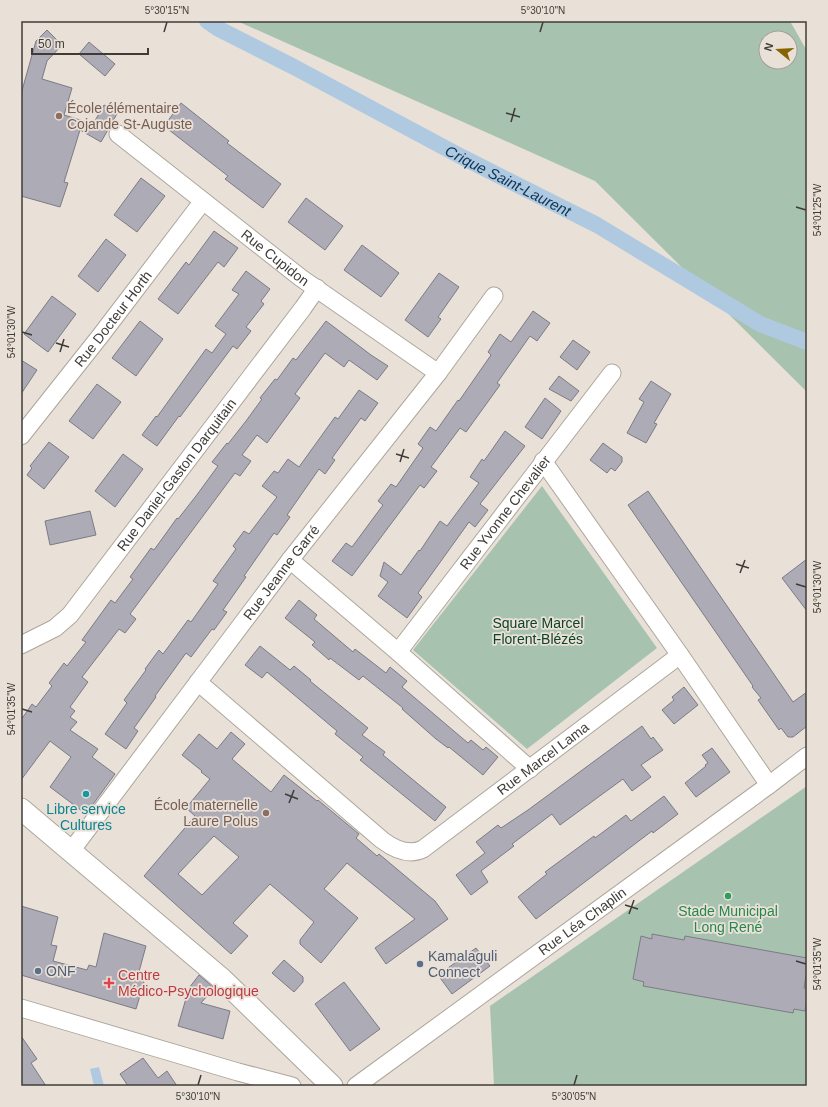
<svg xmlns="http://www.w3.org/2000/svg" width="828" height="1107" viewBox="0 0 828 1107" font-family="Helvetica,sans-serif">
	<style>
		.green { fill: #a7c3b0; fill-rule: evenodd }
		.water { fill: #afc9e1 }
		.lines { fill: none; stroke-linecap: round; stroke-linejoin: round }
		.canal { stroke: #afc9e1; stroke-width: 16 }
		.building { fill: #acabb6; stroke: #7c7b85; fill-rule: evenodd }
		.minor-casing { stroke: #ada69c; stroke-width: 19 }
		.tertiary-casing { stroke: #ada69c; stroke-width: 23 }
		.minor { stroke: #fff; stroke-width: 17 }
		.tertiary { stroke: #fff; stroke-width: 21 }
		.ticks { fill: none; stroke: #3f3c38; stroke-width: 1.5 }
		.education-dot { fill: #8d6e63; stroke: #e9e1d7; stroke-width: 1.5 }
		.culture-dot { fill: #0f9aa8; stroke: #e9e1d7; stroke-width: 1.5 }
		.leisure-dot { fill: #2e9e5b; stroke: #e9e1d7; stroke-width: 1.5 }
		.service-dot { fill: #5c6f8a; stroke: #e9e1d7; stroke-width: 1.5 }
		.health-dot { fill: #e0444e; stroke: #e9e1d7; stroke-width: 1.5 }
		.labels { text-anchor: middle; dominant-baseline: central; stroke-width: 3.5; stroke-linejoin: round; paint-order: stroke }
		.education-label { font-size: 14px; fill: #785e54; stroke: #e9e1d7; text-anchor: start }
		.street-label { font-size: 14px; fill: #3f3c38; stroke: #e9e1d7 }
		.park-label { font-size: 14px; fill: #0d4226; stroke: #e9e1d7 }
		.culture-label { font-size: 14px; fill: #0d838f; stroke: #e9e1d7 }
		.leisure-label { font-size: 14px; fill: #27864d; stroke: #e9e1d7 }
		.service-label { font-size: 14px; fill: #4e5e75; stroke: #e9e1d7; text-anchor: start }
		.health-label { font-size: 14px; fill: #be3a42; stroke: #e9e1d7; text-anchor: start }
		.water-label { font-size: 15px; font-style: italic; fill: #0a3555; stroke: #e9e1d7 }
		.neatline { fill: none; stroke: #3f3c38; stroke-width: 1.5 }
		.ticks-label { font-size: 10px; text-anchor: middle; fill: #3f3c38 }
	</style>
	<rect width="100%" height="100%" fill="#e9e1d7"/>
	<!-- green -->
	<g class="green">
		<path d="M237,21h553l17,30v341l-212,-211zM766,38h24v24h-24z"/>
		<polygon points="542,486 657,648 527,749 413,650"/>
		<polygon points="807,786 807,1086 494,1086 490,1006"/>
	</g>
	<!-- water -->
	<polygon class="water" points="99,1067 104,1086 94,1086 90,1069"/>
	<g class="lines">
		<!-- canal -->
		<path class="canal" id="s1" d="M207,21l10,7 77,39 168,90 135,68 163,99 47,18"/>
	</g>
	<!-- building -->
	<g class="building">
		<polygon points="47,30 62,45 47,61 42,79 72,88 64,115 93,124 104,105 118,112 101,142 80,130 64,182 68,183 60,207 21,196 21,94 36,41"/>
		<polygon points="89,42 115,64 105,76 79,54"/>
		<polygon points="181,103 229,141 227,143 281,184 263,208 225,179 228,176 164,126"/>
		<polygon points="141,178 165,196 137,232 114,215"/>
		<polygon points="306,198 343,226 325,250 288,222"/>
		<polygon points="214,231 238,248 224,267 218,262 178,314 158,299 186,262 189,265"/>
		<polygon points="106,239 126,255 98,292 78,276"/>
		<polygon points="362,245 399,273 381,297 344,270"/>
		<polygon points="246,271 270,289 261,301 264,304 246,327 251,331 237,349 233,346 180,417 179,416 157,446 142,435 156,416 157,417 206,349 212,353 226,334 215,326 239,294 232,290"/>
		<polygon points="439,273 459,287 438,317 441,319 428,337 405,320"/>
		<polygon points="52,296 76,314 48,352 24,334"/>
		<polygon points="533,311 550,323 537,341 530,336 497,383 500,385 466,432 460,428 431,467 437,471 424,488 420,485 352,576 332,561 346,543 352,547 383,505 378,501 391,484 396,487 423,448 418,444 430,427 436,431 458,400 459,401 491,355 488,352 500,334 511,342"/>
		<polygon points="140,321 163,339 136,376 112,358"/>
		<polygon points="326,321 371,355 388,366 377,380 349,360 344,367 325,353 295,394 300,398 267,443 257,435 242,455 251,461 240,476 235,473 130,614 136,619 125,633 119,629 82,677 88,682 70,707 75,711 70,717 77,722 70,730 98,749 92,757 115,774 86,814 50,787 71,757 50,741 21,780 21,720 32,704 36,707 52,686 49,683 64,663 67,666 86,642 82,640 103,611 111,600 115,603 133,579 130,577 151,548 154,550 177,518 178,519 196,496 218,466 212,462 227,443 228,444 246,421 262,399 260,398 275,379 277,380 293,358 296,360"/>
		<polygon points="573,340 590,352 577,370 560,357"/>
		<polygon points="21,360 37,370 21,394"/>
		<polygon points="559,376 579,391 571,401 549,389"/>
		<polygon points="651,381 671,394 654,423 657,424 646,443 627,433 644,402 639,399"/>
		<polygon points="97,384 121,402 93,439 69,421"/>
		<polygon points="359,390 378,403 365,421 361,418 332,458 335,460 325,474 319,469 287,515 290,517 277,535 274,533 244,576 246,577 223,610 227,612 214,630 212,629 191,657 186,653 155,696 156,697 134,728 138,731 126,749 105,734 127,703 124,700 146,670 145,669 159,650 163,654 188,620 191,622 218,584 213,581 236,549 233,546 244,531 249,534 277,497 262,486 274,471 278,473 288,459 299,467 335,417 338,419"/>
		<polygon points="545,398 561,411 542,439 525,427"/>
		<polygon points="505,431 525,446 480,504 488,510 475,527 469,522 418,593 422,597 407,618 378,596 388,582 380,576 384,562 401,575 419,550 420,551 440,521 447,526 479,483 470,477 482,459 484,461"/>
		<polygon points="49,442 69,457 44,489 27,475 32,468 30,466"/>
		<polygon points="603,443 622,457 622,462 615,471 611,468 607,473 590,460"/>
		<polygon points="123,454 143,469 115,507 95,491"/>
		<polygon points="648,491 793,702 807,692 807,726 793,737 788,737 781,728 779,730 758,700 761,698 752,687 753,686 628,505"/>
		<polygon points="90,511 96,535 50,545 45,521"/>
		<polygon points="807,559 807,611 782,578"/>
		<polygon points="299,600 317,615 314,619 353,652 355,649 386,673 390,667 407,681 402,687 468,743 471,740 483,750 486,747 498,757 483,775 449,747 448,748 436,739 402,709 403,708 363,676 359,680 330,658 329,660 312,645 315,642 285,618"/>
		<polygon points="260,646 290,670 294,666 311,680 310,681 368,728 362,735 385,752 383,755 446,807 435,821 360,760 363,757 335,734 337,731 267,672 262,678 245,665"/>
		<polygon points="684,687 698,705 674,724 662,710 674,700 672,697"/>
		<polygon points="642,726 651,739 653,737 663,750 641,765 651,777 632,791 623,779 560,825 552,814 512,844 514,846 481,871 488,882 471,895 456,875 485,853 476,842 498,825 501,828 528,810"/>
		<path d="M231,732l14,12 -13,15 39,33 13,-17 33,26 1,-1 41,34 -3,4 21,18 2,-2 56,47 13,18 -62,45 -11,-16 40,-29 -68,-56 -23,26 34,29 -37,45 -21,-19v-4l14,-18 -44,-38 -37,39 15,13 -17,18 -87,-78 51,-60 -9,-8 24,-29 -9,-7 1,-1 -20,-16 17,-21 18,15zM214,836l25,21 -37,38 -24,-21z"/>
		<polygon points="712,748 730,772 696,797 685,783 706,766 705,765 708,763 702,755"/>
		<polygon points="664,796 678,814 653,833 652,831 536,919 518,897 547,874 545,872 594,836 595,838 626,815 631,821"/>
		<polygon points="21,906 58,917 51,945 57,946 53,961 87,970 89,965 96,967 104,933 146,946 137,979 144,982 136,1009 21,975"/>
		<polygon points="652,934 684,940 685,936 807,958 807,970 804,988 807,988 807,1000 805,1011 794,1009 793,1013 643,986 644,982 633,979 641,936 652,939"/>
		<polygon points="476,948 490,966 452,994 438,975"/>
		<polygon points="284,960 303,977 303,982 294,992 272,973"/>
		<polygon points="199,975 214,988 201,1003 230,1011 223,1039 178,1026 189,988"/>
		<polygon points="344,982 380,1029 350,1051 315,1004"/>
		<polygon points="21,1036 37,1059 31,1063 46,1086 21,1086"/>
		<polygon points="143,1058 158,1078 167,1071 177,1086 128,1086 120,1074"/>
	</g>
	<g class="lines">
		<!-- minor casing -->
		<g class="minor-casing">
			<g id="minor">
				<path id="s2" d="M118,134l183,144 137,95"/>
				<path id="s3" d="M21,436l80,-101 102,-134"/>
				<polyline points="543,461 680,655 769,785"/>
				<polyline points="290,560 398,652 530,769"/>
				<path id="s4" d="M21,645l34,-17 15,-13 233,-307 14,-20"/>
				<path id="s5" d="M398,652l214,-279"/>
				<path id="s6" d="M198,682l184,158c12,9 27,16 41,9l257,-194"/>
				<path id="s7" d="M71,851l219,-291 148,-187 56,-77"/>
				<polyline points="21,1008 238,1072 292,1086"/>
				<path id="s8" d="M356,1086l413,-301 38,-29"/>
			</g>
		</g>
		<!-- tertiary casing -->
		<g class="tertiary-casing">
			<polyline id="tertiary" points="21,809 222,979 332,1086"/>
		</g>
		<!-- minor -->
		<use href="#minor" class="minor"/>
		<!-- tertiary -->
		<use href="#tertiary" class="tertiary"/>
	</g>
	<!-- ticks -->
	<path class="ticks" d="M164,32l3,-10M540,32l3,-10M506,113l14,4M511,122l4,-14M796,207l10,3M22,332l10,3M56,343l13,4M60,352l4,-13M396,454l13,4M400,462l4,-13M736,564l13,4M740,573l5,-13M796,584l10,3M22,709l10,3M285,794l13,5M289,803l5,-13M625,905l13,4M629,914l5,-14M796,961l10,3M198,1085l3,-10M574,1085l3,-10"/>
	<!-- markers -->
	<g class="education-dot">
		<circle cx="59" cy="116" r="4"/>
		<circle cx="266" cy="813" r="4"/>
	</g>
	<circle class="culture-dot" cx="86" cy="794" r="4"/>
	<circle class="leisure-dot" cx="728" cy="896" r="4"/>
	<g class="service-dot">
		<circle cx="420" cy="964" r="4"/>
		<circle cx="38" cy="971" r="4"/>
	</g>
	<path class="health-dot" d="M107 977h4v4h4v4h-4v4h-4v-4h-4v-4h4z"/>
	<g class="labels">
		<!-- education labels -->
		<g class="education-label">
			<text x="67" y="108">École élémentaire<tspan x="67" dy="16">Cojande St-Auguste</tspan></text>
			<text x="258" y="805" text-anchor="end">École maternelle<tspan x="258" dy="16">Laure Polus</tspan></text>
		</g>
		<!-- street labels -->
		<g class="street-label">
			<text stroke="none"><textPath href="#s2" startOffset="200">Rue Cupidon</textPath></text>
			<text stroke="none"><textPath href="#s3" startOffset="149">Rue Docteur Horth</textPath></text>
			<text stroke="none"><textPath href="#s4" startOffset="234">Rue Daniel-Gaston Darquitain</textPath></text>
			<text stroke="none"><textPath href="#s5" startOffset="176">Rue Yvonne Chevalier</textPath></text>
			<text stroke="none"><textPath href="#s7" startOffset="349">Rue Jeanne Garré</textPath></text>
			<text stroke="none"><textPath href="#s6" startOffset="437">Rue Marcel Lama</textPath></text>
			<text stroke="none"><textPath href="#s8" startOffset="280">Rue Léa Chaplin</textPath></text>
		</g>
		<!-- park labels -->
		<g class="park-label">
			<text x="538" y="623">Square Marcel<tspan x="538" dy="16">Florent-Blézés</tspan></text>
		</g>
		<!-- culture labels -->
		<g class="culture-label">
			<text x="86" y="809">Libre service<tspan x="86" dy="16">Cultures</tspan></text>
		</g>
		<!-- leisure labels -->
		<g class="leisure-label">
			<text x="728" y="911">Stade Municipal<tspan x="728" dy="16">Long René</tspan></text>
		</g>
		<!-- service labels -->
		<g class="service-label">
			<text x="428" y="956">Kamalaguli<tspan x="428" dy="16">Connect</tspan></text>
			<text x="46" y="971">ONF</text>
		</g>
		<!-- health labels -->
		<g class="health-label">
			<text x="118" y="975">Centre<tspan x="118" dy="16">Médico-Psychologique</tspan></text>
		</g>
		<!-- water labels -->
		<g class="water-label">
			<text stroke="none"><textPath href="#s1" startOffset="341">Crique Saint-Laurent</textPath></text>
		</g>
	</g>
	<!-- border -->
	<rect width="828" height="1107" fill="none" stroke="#e9e1d7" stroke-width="44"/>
	<!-- north arrow -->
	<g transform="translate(778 50) rotate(288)"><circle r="19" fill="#e9e1d7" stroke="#a59f97"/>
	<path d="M0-3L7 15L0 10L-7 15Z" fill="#876400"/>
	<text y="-6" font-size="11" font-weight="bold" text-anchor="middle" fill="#3f3c38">N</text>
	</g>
	<!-- scale -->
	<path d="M32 48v6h116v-6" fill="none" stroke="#3f3c38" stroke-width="2"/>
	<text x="38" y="48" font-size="12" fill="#3f3c38" stroke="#e9e1d7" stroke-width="3" paint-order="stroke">50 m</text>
	<rect x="22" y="22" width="784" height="1063" class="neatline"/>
	<g class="ticks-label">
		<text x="167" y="14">5°30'15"N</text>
		<text x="543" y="14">5°30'10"N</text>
		<text transform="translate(817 210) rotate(-90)" y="4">54°01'25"W</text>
		<text transform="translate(11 332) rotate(-90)" y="4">54°01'30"W</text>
		<text transform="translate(817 587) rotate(-90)" y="4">54°01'30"W</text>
		<text transform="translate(11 709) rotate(-90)" y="4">54°01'35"W</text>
		<text transform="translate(817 964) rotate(-90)" y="4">54°01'35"W</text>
		<text x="198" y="1100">5°30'10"N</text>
		<text x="574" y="1100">5°30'05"N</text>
	</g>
</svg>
